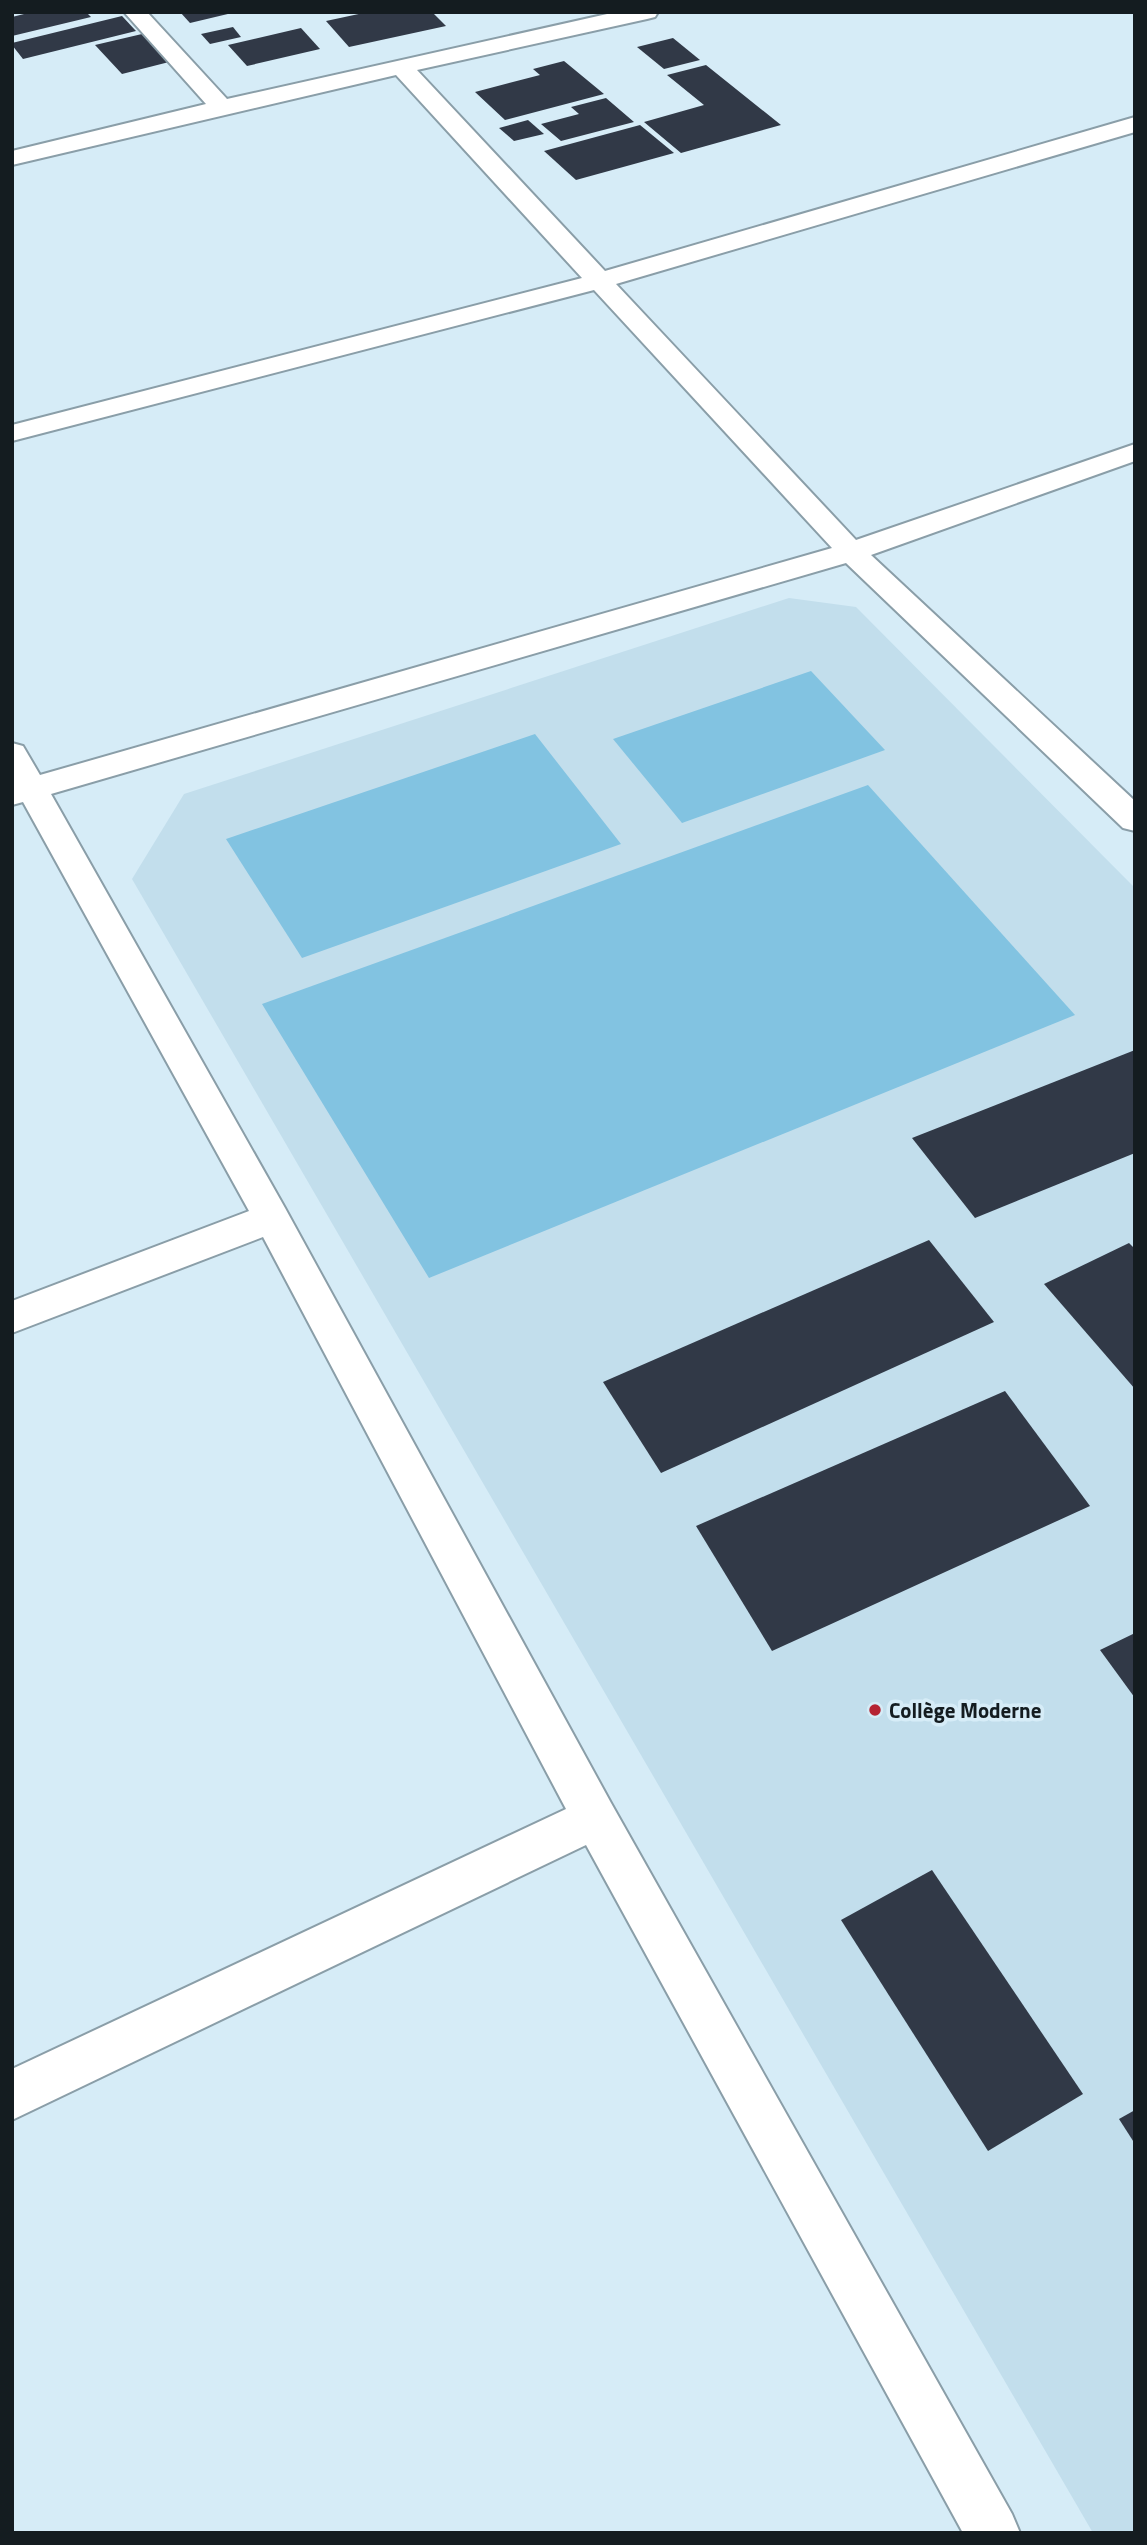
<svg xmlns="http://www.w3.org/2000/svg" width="1147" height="2545" viewBox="0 0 1147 2545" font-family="'Titillium Web',sans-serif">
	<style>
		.built { fill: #c2deec }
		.green { fill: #82c3e1 }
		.building { fill: #313947 }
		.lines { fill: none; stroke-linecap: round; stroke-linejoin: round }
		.street-casing { stroke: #8a9ea8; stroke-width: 4 }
		.street { fill: #fff; fill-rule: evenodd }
		.poi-dot { fill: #b52332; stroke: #d6ecf7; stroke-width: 2.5 }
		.labels { text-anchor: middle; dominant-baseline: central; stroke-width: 7; stroke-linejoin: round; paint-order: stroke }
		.poi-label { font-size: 21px; font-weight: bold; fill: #141c20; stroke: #d6ecf7; text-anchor: start }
	</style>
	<rect width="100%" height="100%" fill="#d6ecf7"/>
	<!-- built -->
	<polygon class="built" points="789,598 856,607 1135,888 1135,2533 1093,2533 132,879 184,794"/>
	<!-- green -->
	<g class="green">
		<polygon points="811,671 885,750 682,823 613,739"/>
		<polygon points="535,734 621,844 302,958 226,839"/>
		<polygon points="868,785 1075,1015 429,1278 262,1004"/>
	</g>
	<!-- building -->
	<g class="building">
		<polygon points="32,12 86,12 91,17 12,36 12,17"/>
		<polygon points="180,12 231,12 232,13 190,23"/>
		<polygon points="368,12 432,12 446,26 349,47 326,21"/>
		<polygon points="122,16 136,31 23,59 12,45 12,43"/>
		<polygon points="233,27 241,37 210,44 201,34"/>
		<polygon points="301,28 320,49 247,66 228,45"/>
		<polygon points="142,34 169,62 122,74 95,45"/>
		<polygon points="673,38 700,60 664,69 637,47"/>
		<polygon points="564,61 604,94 505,120 475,92 540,75 533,69"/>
		<polygon points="706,65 781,125 681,153 644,122 704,105 667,75"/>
		<polygon points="606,98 634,122 561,141 541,124 579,114 571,107"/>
		<polygon points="528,120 544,134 514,141 499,128"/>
		<polygon points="640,125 674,153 576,180 544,151"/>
		<polygon points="1135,1050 1135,1153 975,1218 912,1138"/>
		<polygon points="929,1240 994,1322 661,1473 603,1382"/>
		<polygon points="1129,1243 1135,1249 1135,1389 1044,1284"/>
		<polygon points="1005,1391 1090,1506 772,1651 696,1526"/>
		<polygon points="1135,1633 1135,1698 1100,1650"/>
		<polygon points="932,1870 1083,2094 988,2151 841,1920"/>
		<polygon points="1135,2110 1135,2144 1119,2119"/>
	</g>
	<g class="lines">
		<!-- street casing -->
		<g class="street-casing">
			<polygon id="street" points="124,12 147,12 227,99 616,12 658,12 655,17 647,19 417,70 605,271 1135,117 1135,132 616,284 856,540 1135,444 1135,461 871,555 1135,801 1135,831 1123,828 846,563 51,794 285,1208 611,1803 1012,2514 1020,2533 963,2533 586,1845 12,2120 12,2069 566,1809 263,1237 12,1333 12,1301 249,1211 23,802 12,805 12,743 23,746 40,775 832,548 594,290 12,441 12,425 582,278 396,75 12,165 12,151 206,104"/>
		</g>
		<!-- street -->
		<use href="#street" class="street"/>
	</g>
	<!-- markers -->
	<circle class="poi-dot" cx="875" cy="1710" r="7"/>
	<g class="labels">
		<!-- poi labels -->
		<g class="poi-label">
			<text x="889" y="1710">Collège Moderne</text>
		</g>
	</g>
	<!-- border -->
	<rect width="1147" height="2545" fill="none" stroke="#141c20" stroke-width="28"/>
</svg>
